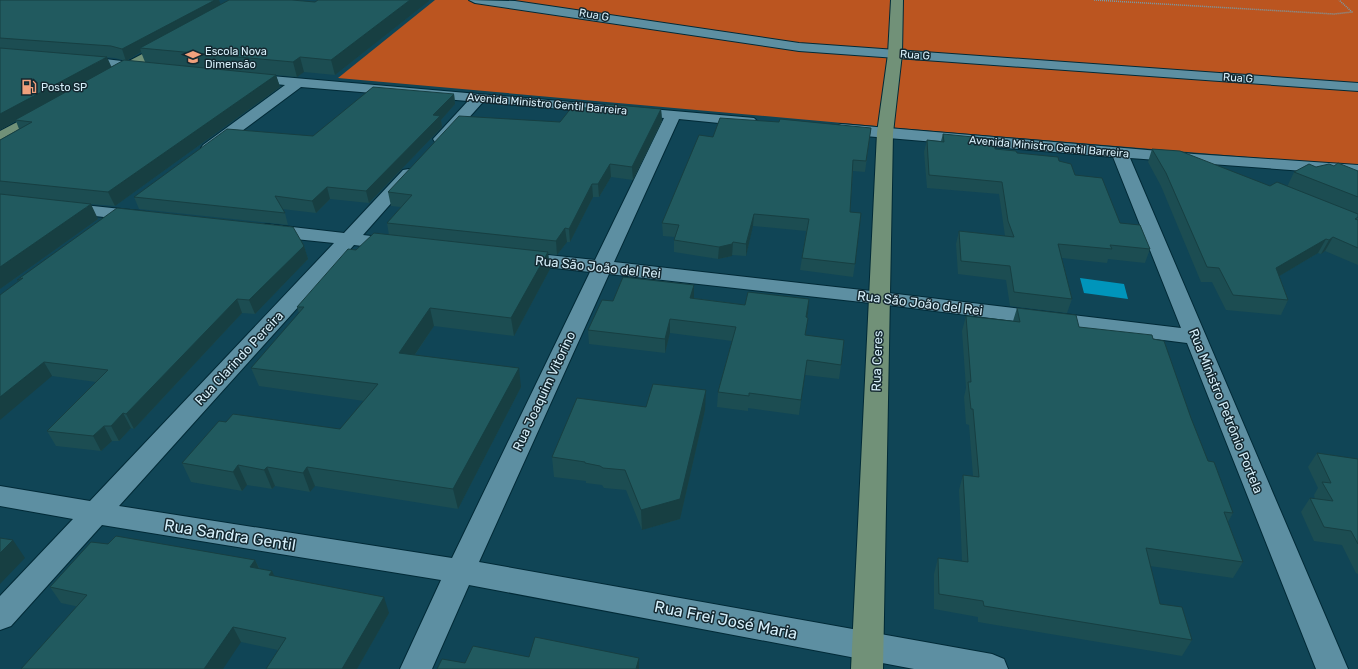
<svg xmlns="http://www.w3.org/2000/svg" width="1358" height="669" viewBox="0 0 1358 669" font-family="Rubik,sans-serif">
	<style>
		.forest { fill: #bb5520 }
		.water { fill: #0095bb }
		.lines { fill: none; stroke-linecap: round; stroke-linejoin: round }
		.street-casing { stroke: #012a37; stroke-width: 2 }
		.secondary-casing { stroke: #012a37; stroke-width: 2 }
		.path { stroke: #779dab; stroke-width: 1.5; stroke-dasharray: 1 1; stroke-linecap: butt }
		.street { fill: #5d8fa2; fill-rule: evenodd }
		.secondary { fill: #719178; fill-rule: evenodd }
		.wall { fill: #1c4d52; fill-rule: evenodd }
		.shaded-wall { fill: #173f42 }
		.building { fill: #215a5f; stroke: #173f42 }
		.labels { text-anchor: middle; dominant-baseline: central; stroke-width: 3; stroke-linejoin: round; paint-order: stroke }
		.far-street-label { font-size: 11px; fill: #d6effa; stroke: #142830 }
		.far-poi-label { font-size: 11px; fill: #d6effa; stroke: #142830; text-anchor: start }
		.street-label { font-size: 13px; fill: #d6effa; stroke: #142830 }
		.near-street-label { font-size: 16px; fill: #d6effa; stroke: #142830 }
	</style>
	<rect width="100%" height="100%" fill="#104556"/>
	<!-- forest -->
	<polygon class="forest" points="435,0 1358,0 1358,166 909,129 338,78"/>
	<!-- water -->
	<polygon class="water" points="1080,278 1124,284 1128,299 1084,293"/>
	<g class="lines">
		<!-- street casing -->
		<g class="street-casing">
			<g id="street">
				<polygon points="469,0 515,1 799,43 1358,83 1358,91 799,51 475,3"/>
				<polygon points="80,56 147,64 152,65 154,68 152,71 147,72 75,63 73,60 75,57"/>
				<polygon points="249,74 754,118 757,121 754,124 749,126 679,119 614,262 880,292 1181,328 1113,157 841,134 836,132 833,129 836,126 841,124 1194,154 1358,165 1358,175 1130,158 1348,669 1316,669 1187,343 880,304 609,274 479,562 992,654 1004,659 1008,669 914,669 469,585 432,669 400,669 441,580 102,525 11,626 0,630 0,596 73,519 0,506 0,486 90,501 334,243 266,236 259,234 257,230 259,226 266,224 344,233 403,170 409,169 415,170 417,174 363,235 403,240 406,244 403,248 396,250 354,245 119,506 452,558 590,272 520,264 513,262 510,258 513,254 520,252 595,260 664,118 483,102 447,142 435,142 433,139 468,101 301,87 215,151 209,153 203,151 201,148 203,145 285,85 244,81 242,78 244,75"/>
				<polygon points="65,203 140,211 146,212 149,216 146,220 140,221 59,212 56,208 59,204"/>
			</g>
		</g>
		<!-- secondary casing -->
		<g class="secondary-casing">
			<g id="secondary">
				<polygon points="891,0 903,0 902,54 893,133 883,669 851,669 877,133 888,54"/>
				<polygon points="169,40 175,44 174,47 116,79 106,79 104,76 106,73"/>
				<polygon points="44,108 49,110 52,113 49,116 0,142 0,131"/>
			</g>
		</g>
		<!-- path -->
		<polyline class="path" points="1094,0 1334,14 1352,12 1339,0"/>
		<!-- street -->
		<use href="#street" class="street"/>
		<!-- secondary -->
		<use href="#secondary" class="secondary"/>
	</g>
	<!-- wall -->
	<g class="wall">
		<path d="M0,0h219l1,5 95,-3 114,-1 -94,74 -31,-3 -7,5 -21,-2 4,12 -165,119 -39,-3 22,16 -98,70v-149l19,-11 -3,-8 -16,9zM33,51l82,7 11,3 -15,6zM141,52l4,10 -19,-1z"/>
		<polygon points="454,94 455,104 441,120 442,127 369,203 330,199 316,213 282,209 285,213 288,225 139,209 134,197 313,136"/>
		<polygon points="602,109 661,109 662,121 633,180 611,177 599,197 593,197 570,242 567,242 557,255 548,254 550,269 514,336 434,326 415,355 521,387 458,509 315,486 310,492 275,486 272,489 247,485 242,491 191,482 182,463 226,422 340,429 364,401 259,386 251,368 299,313 297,307 356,250 389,235 387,223 401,207 391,206 388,192 560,122"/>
		<polygon points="871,128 865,172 853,171 850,212 855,264 853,277 800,270 802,258 806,231 753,226 746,256 732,255 732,256 718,259 674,252 674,240 675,237 663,236 662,223 713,137"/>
		<polygon points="943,134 995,149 1059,161 1075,175 1120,223 1150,249 1145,263 1108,259 1107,263 1062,258 1072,299 1067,313 1010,306 1006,280 958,274 956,244 959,231 1005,236 999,194 927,188 924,152 927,140 941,141"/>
		<polygon points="1152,149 1270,186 1287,187 1294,172 1316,167 1334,166 1358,171 1358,265 1325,251 1321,254 1318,253 1279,276 1288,300 1281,315 1226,310 1212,282 1201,282 1161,186 1148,162"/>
		<polygon points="304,246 308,259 255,314 242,313 134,429 131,428 119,441 112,441 101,451 56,446 47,431 96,382 52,376 0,295"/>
		<polygon points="694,285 694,298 808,313 807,317 806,335 841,365 839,379 805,375 799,415 748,408 748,411 717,407 718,392 732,341 670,333 665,353 589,344 588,330 613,301"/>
		<polygon points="1017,308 1079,327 1153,339 1191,418 1208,461 1233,513 1228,522 1243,562 1233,578 1150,566 1160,604 1192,640 1182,656 978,622 978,617 934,609 934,574 938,558 962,561 959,490 963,475 973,476 969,425 966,424 964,397 966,388 962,331 966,316 1013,321"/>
		<polygon points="646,407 705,410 680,519 642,530 626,490 604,488 602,485 586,483 586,481 554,477 552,457"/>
		<polygon points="1317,453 1358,459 1358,574 1356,573 1342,545 1314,541 1301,512 1310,498 1315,499 1314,495 1318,488 1308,467"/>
		<polygon points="108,544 255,560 260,569 272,571 274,576 389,613 357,669 266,669 278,650 61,603 50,587"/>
	</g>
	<!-- shaded-wall -->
	<g class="shaded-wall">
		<polygon points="215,0 219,0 222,8 140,48 141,52 126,61 122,49"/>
		<polygon points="410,0 429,0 429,1 335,75 331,60"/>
		<polygon points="107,57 112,68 15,120 16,121 0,130 0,114"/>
		<polygon points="300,57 304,72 297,77 293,62"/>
		<polygon points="276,75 280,87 115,206 108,192"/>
		<polygon points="454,94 455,104 441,120 442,127 369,203 366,191 433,115"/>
		<polygon points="661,109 662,121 633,180 632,167"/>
		<polygon points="610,164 611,177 599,197 598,184"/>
		<polygon points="592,184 593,197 570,242 569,229"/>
		<polygon points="327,187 330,199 316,213 312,201"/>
		<polygon points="91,204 98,219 0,289 0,267"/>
		<polygon points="754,214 753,226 746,256 746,244"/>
		<polygon points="565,228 567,242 557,255 556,241"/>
		<polygon points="1333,237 1325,251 1321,254 1329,240"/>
		<polygon points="1326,239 1318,253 1269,282 1276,268"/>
		<polygon points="733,242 732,256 718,259 719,247"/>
		<polygon points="304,246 308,259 255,314 249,300"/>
		<polygon points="548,252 550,269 514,336 511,318"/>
		<polygon points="694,285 694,299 690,298"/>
		<polygon points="237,299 242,313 134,429 126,414"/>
		<polygon points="809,299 808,313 804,332 806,317"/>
		<polygon points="430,308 434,326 403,372 399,353"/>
		<polygon points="670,319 670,333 665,353 665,339"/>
		<polygon points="807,360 805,375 799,415 801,400"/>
		<polygon points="44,362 52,376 0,420 0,397"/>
		<polygon points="519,368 521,387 458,509 453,489"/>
		<polygon points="706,390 705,410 680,519 642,530 641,510"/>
		<polygon points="123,413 131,428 119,441 111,426"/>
		<polygon points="104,426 112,441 101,451 93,436"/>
		<polygon points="238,465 247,485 242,491 233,472"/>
		<polygon points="267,467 275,486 272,489 264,470"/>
		<polygon points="307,467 315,486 310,492 303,473"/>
		<polygon points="13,540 25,558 0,584 0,553"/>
		<polygon points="255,560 262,575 250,567"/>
		<polygon points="272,571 279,586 269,575"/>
		<polygon points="384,597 389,613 357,669 342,669"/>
		<polygon points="233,627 241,642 223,669 204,669"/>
		<polygon points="639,658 639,669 636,669"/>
	</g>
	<!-- building -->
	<g class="building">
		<polygon points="0,0 215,0 122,49 111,46 0,38"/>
		<polygon points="229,0 292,0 315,2 318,0 410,0 331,60 300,57 293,62 140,48"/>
		<polygon points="0,48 107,57 0,114"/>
		<polygon points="124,60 276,75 108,192 0,181 0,140 32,122 15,120"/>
		<polygon points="373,87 454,94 433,115 440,116 366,191 327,187 312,201 275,196 285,213 134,197 227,129 313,136"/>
		<polygon points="606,104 661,109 632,167 610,164 598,184 592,184 569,229 565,228 556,241 387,223 412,195 388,192 459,116 560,122 572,107 602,109"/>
		<polygon points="720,118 779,122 780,119 871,128 866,161 853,160 850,212 861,213 855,264 802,258 809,219 754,214 746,244 733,242 732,244 719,247 674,240 679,225 662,223 699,135 713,137"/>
		<polygon points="943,134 993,139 995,149 1016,151 1017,153 1058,157 1059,161 1071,164 1075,175 1102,178 1120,223 1140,225 1150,249 1110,245 1112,249 1058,244 1072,299 1014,292 1010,266 961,261 959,231 1014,237 1008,221 1002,182 929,175 927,140 944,142"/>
		<polygon points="1152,149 1180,151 1270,186 1277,182 1358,214 1358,217 1355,219 1358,220 1358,248 1333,237 1329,240 1326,239 1276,268 1288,300 1233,295 1219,268 1207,267 1166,173"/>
		<polygon points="1338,163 1358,171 1358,197 1294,172 1309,164 1316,167 1329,164 1334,166"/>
		<polygon points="0,194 91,204 0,267"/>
		<polygon points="117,208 293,227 304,246 249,300 237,299 126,414 123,413 111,426 104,426 93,436 47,431 108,370 44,362 0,397 0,295 23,278 17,280"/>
		<polygon points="374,233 548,252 511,318 430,308 399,353 519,368 453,489 307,467 303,473 267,467 264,470 238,465 233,472 182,463 219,421 226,422 233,414 340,429 378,384 251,368 304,307 297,307 348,249 356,250"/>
		<polygon points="623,277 694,285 690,298 745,305 748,292 809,299 806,317 808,318 805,335 844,340 841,365 807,360 801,400 749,393 749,396 718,392 736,327 670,319 665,339 588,330 602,300 613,301"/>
		<polygon points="1017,308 1076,315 1079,327 1152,335 1153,339 1164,341 1191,418 1208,461 1214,462 1233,513 1224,512 1243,562 1146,548 1160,604 1182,607 1192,640 984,606 983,601 939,594 938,558 968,562 963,475 979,477 973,409 971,409 968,382 971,382 966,316 1020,322"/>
		<polygon points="653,384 706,390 680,499 641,510 625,470 603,468 600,466 585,463 585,462 552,457 577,398 646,407"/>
		<polygon points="1317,453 1358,459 1358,544 1351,531 1324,527 1310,498 1333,501 1322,482 1331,483"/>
		<polygon points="116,536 255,560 250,567 272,571 269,575 384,597 342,669 266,669 286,638 233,627 204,669 21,669 87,595 50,587 91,542 108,544"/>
		<polygon points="0,538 13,540 0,553"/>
		<polygon points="535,637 639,658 636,669 437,669 442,659 465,663 473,646 529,657"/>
	</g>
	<!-- icons -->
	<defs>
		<g id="school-bare" transform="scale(1.2)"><path d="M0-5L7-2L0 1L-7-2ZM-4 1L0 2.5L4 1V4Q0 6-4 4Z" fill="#f1a17d" stroke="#142830" stroke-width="2.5" paint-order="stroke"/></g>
		<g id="fuel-bare" transform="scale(1.2)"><path d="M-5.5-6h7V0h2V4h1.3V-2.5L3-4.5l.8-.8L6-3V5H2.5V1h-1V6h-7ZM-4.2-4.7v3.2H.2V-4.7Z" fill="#f1a17d" stroke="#142830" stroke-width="2.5" paint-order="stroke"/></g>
	</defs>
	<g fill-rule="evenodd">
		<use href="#school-bare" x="193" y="57"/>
		<use href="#fuel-bare" x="29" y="87"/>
	</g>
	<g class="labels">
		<!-- far-street labels -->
		<g class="far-street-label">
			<text transform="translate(594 15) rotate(9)">Rua G</text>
			<text transform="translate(915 55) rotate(4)">Rua G</text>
			<text transform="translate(1238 78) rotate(4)">Rua G</text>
			<text transform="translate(547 104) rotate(5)">Avenida Ministro Gentil Barreira</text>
			<text transform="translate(1049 147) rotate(5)">Avenida Ministro Gentil Barreira</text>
		</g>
		<!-- far-poi labels -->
		<g class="far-poi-label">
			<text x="205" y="51">Escola Nova<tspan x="205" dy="13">Dimensão</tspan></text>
			<text x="41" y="87">Posto SP</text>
		</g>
		<!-- street labels -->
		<g class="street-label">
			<text transform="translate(598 267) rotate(6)">Rua São João del Rei</text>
			<text transform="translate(920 303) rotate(7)">Rua São João del Rei</text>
			<text transform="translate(239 358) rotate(-47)">Rua Clarindo Pereira</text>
			<text transform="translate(877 361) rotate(-88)">Rua Ceres</text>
			<text transform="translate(544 391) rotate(-65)">Rua Joaquim Vitorino</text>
			<text transform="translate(1226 411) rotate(68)">Rua Ministro Petrônio Portela</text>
		</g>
		<!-- near-street labels -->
		<g class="near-street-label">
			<text transform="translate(230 535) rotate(9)">Rua Sandra Gentil</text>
			<text transform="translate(726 620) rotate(11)">Rua Frei José Maria</text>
		</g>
	</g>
</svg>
